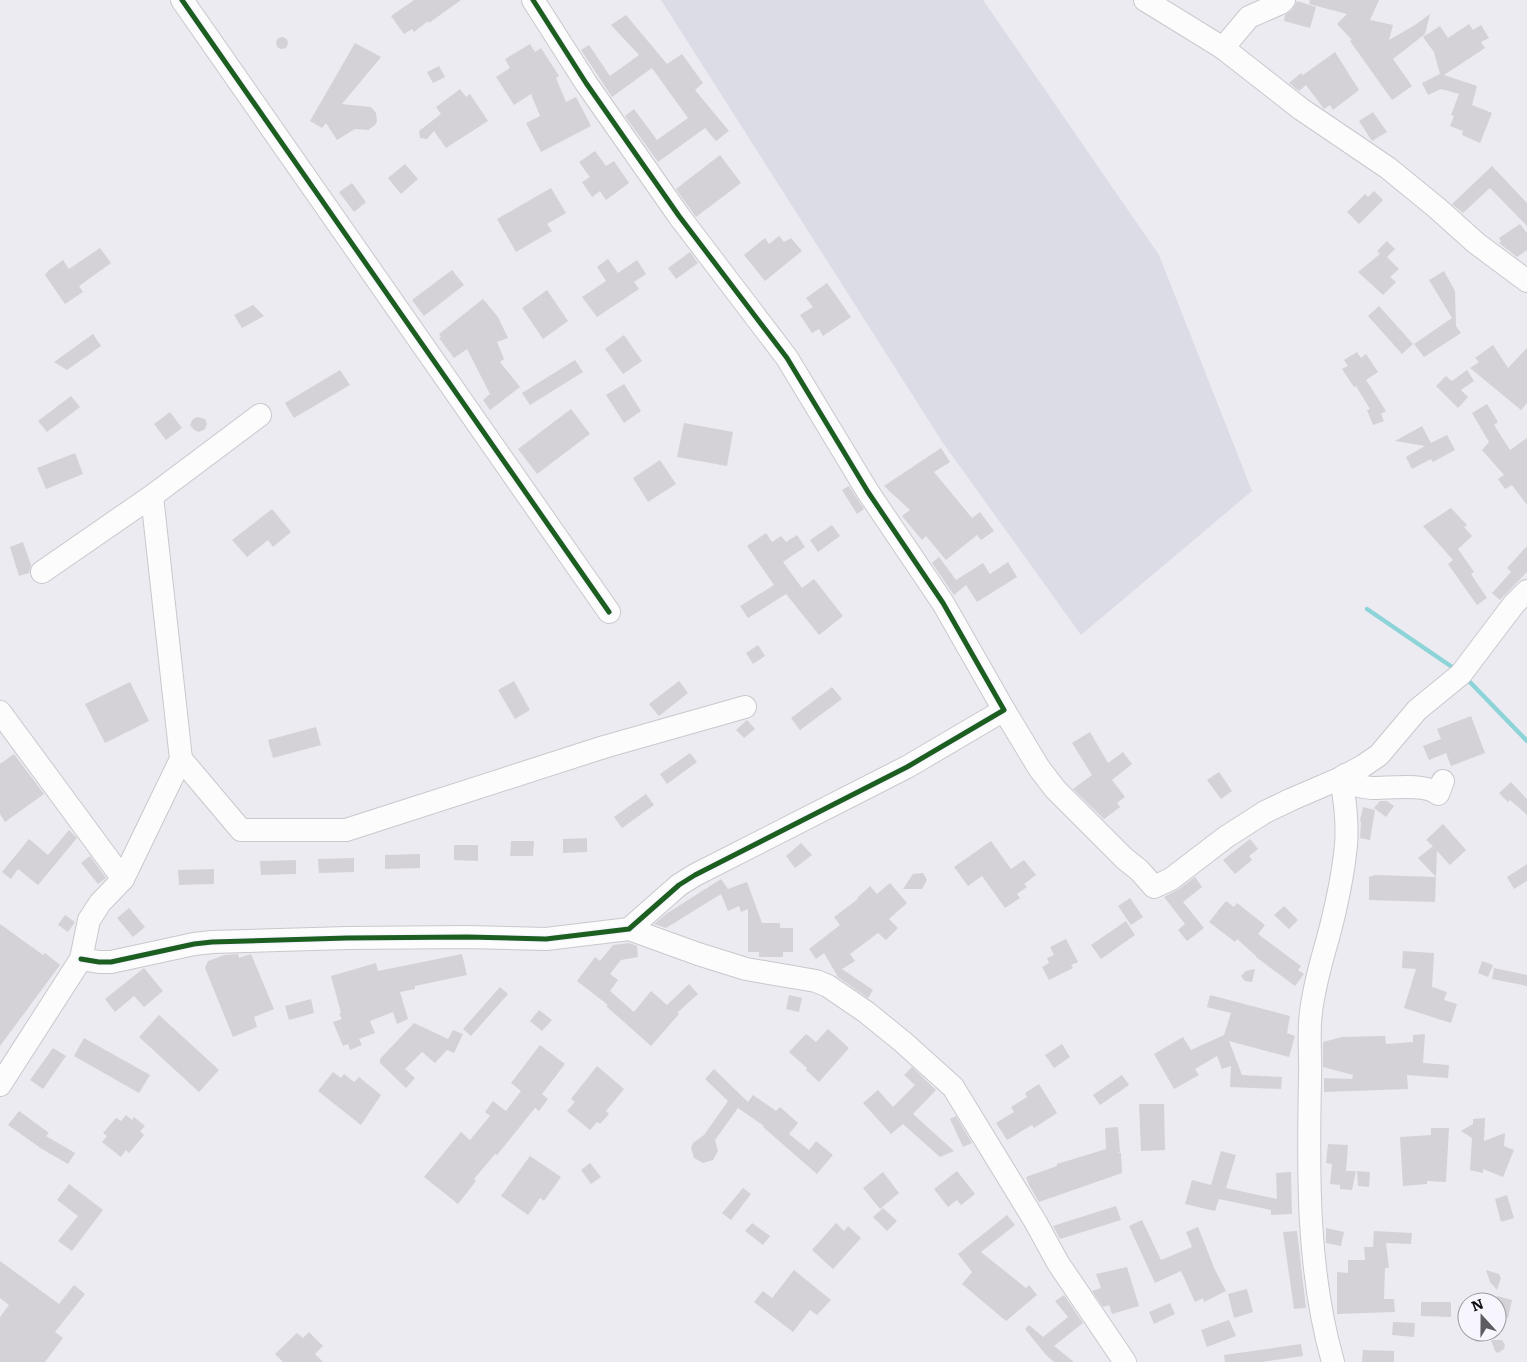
<svg xmlns="http://www.w3.org/2000/svg" width="1527" height="1362" viewBox="0 0 1527 1362" font-family="Literata,serif">
	<style>
		.built { fill: #dcdce7 }
		.lines { fill: none; stroke-linecap: round; stroke-linejoin: round }
		.stream { stroke: #8dd4d8; stroke-width: 4.5 }
		.building { fill: #d4d2d7 }
		.minor-casing { stroke: #c9c8cd; stroke-width: 24 }
		.minor { stroke: #fcfcfd; stroke-width: 22 }
		.cycleway-casing { stroke: #f7f6fe; stroke-width: 8 }
		.cycleway { stroke: #1b5e20; stroke-width: 5 }
	</style>
	<rect width="100%" height="100%" fill="#ecebf1"/>
	<!-- built -->
	<polygon class="built" points="661,0 983,0 1159,255 1252,491 1081,635 943,443"/>
	<g class="lines">
		<!-- stream -->
		<g class="stream">
			<polyline points="1367,609 1455,669"/>
			<polyline points="1467,679 1527,741"/>
		</g>
	</g>
	<!-- building -->
	<g class="building">
		<polygon points="414,0 461,0 429,23 428,21 414,32 412,29 404,34 391,16"/>
		<polygon points="1310,0 1379,0 1370,20 1393,25 1389,40 1415,25 1430,14 1425,34 1393,59 1412,86 1392,100 1350,41 1352,40 1337,24 1347,14 1309,4"/>
		<polygon points="1297,1 1316,7 1310,28 1284,21 1285,15 1293,9"/>
		<polygon points="626,15 667,64 682,54 703,83 695,90 729,131 716,141 705,128 658,162 625,116 634,109 657,140 688,118 652,68 612,97 581,50 589,45 610,76 639,55 611,25"/>
		<polygon points="1469,24 1473,30 1481,25 1489,38 1481,42 1485,48 1444,75 1477,86 1472,105 1492,113 1480,143 1462,135 1463,131 1450,126 1454,116 1451,115 1459,94 1441,89 1428,95 1422,83 1440,74 1434,52 1423,37 1440,26 1448,38"/>
		<circle cx="282" cy="43" r="6"/>
		<polygon points="355,43 381,57 342,104 371,107 376,113 377,121 375,125 368,130 355,129 337,140 326,123 322,128 310,121"/>
		<polygon points="530,44 535,52 541,48 559,76 556,78 566,102 576,97 591,126 541,152 526,123 540,116 531,94 514,105 496,77 510,68 505,59"/>
		<polygon points="1335,52 1359,90 1333,110 1330,105 1324,109 1306,85 1299,91 1289,83 1301,73 1303,75"/>
		<polygon points="439,66 445,77 433,83 427,72"/>
		<polygon points="460,89 466,97 470,94 488,121 446,148 434,131 427,139 420,138 419,131 441,114 436,107"/>
		<polygon points="1373,112 1387,132 1372,141 1359,121"/>
		<polygon points="595,151 606,166 614,161 629,183 606,200 600,191 592,197 582,182 590,177 579,162"/>
		<polygon points="720,155 741,183 696,217 676,189"/>
		<polygon points="405,164 418,179 401,194 388,178"/>
		<polygon points="1492,166 1527,203 1527,226 1490,188 1463,213 1452,204"/>
		<polygon points="352,183 366,202 354,212 339,192"/>
		<polygon points="551,188 566,213 547,224 552,231 516,252 497,219"/>
		<polygon points="1374,191 1383,200 1359,224 1347,212 1365,194 1368,197"/>
		<polygon points="1520,224 1527,233 1527,250 1517,257 1499,243 1501,241 1499,238"/>
		<polygon points="779,236 784,242 791,238 802,251 765,281 744,255 765,238 769,244"/>
		<polygon points="1387,241 1395,249 1387,257 1399,269 1390,277 1396,282 1383,295 1358,272 1380,254 1377,251"/>
		<polygon points="100,248 111,263 79,286 83,292 65,304 45,275 49,270 63,260 69,269"/>
		<polygon points="690,252 698,263 676,279 668,268"/>
		<polygon points="608,259 618,273 637,260 646,274 634,282 639,289 597,317 582,297 606,281 597,267"/>
		<polygon points="452,270 464,285 424,316 412,300"/>
		<polygon points="1444,271 1455,291 1456,326 1461,333 1424,357 1414,344 1452,318 1429,280"/>
		<polygon points="827,283 851,317 823,336 819,329 812,333 800,315 813,307 806,298"/>
		<polygon points="547,290 568,321 543,339 522,308"/>
		<polygon points="483,299 498,317 508,338 497,342 504,359 500,362 520,387 490,410 483,400 490,394 467,349 454,358 439,338 441,337 439,334"/>
		<polygon points="253,305 264,316 242,328 234,315"/>
		<polygon points="1379,306 1413,344 1402,354 1368,316"/>
		<polygon points="93,334 101,346 67,370 54,362"/>
		<polygon points="624,335 642,361 623,374 605,349"/>
		<polygon points="1493,345 1508,368 1527,348 1527,403 1521,410 1470,368 1479,362 1475,358"/>
		<polygon points="1357,352 1361,358 1366,354 1378,372 1366,380 1386,411 1381,414 1384,421 1373,425 1367,410 1370,409 1356,386 1354,387 1342,369 1348,366 1344,360"/>
		<polygon points="575,360 583,372 530,405 522,393"/>
		<polygon points="340,370 350,385 294,418 285,403"/>
		<polygon points="1467,370 1474,381 1461,390 1468,397 1458,408 1436,386 1446,376 1452,381"/>
		<polygon points="624,384 641,411 624,423 606,395"/>
		<polygon points="71,396 80,407 47,432 38,421"/>
		<polygon points="1487,404 1498,422 1494,425 1510,450 1527,438 1527,505 1512,485 1505,489 1498,479 1504,475 1482,450 1489,442 1472,413"/>
		<polygon points="571,409 590,434 537,474 518,449"/>
		<polygon points="170,412 182,428 166,440 154,424"/>
		<polygon points="198,417 205,419 207,424 205,429 199,432 194,430 190,425 193,419"/>
		<polygon points="684,423 733,432 727,466 677,457"/>
		<polygon points="1422,426 1431,443 1447,435 1455,450 1433,462 1431,459 1412,469 1406,457 1425,446 1395,441"/>
		<polygon points="941,448 950,462 934,472 972,518 980,512 994,531 981,540 977,535 946,560 926,536 922,540 902,516 910,510 884,486"/>
		<polygon points="75,453 83,474 46,489 37,468"/>
		<polygon points="660,460 676,484 648,502 633,478"/>
		<polygon points="849,486 864,509 857,514 842,490"/>
		<polygon points="1451,508 1467,525 1464,527 1472,536 1458,549 1474,572 1471,574 1487,598 1477,605 1448,564 1453,560 1423,526"/>
		<polygon points="272,509 291,532 273,547 268,540 247,557 232,540"/>
		<polygon points="832,525 840,536 818,552 810,540"/>
		<polygon points="766,533 772,542 781,536 786,542 797,535 805,547 783,562 802,588 814,579 843,616 819,635 786,594 748,618 740,606 774,585 747,546"/>
		<polygon points="23,542 31,565 29,573 19,576 10,547"/>
		<polygon points="1527,546 1527,572 1500,600 1492,593 1511,572 1507,568"/>
		<polygon points="939,557 956,580 983,563 990,574 1008,562 1017,577 977,602 966,585 954,595 932,563"/>
		<polygon points="758,645 765,656 753,664 746,653"/>
		<polygon points="514,681 530,710 515,719 498,690"/>
		<polygon points="679,681 688,693 659,716 649,704"/>
		<polygon points="130,682 149,721 105,743 85,704"/>
		<polygon points="832,687 842,699 800,730 791,718"/>
		<polygon points="1471,716 1485,753 1451,766 1446,753 1429,760 1423,746 1441,739 1437,729"/>
		<polygon points="747,720 755,729 744,738 736,730"/>
		<polygon points="316,727 321,745 273,758 268,740"/>
		<polygon points="1090,732 1108,763 1123,752 1132,764 1112,780 1125,797 1117,803 1120,807 1104,819 1073,789 1092,775 1072,743"/>
		<polygon points="690,753 697,762 667,784 660,774"/>
		<polygon points="14,754 44,794 5,822 0,814 0,764"/>
		<polygon points="1219,772 1232,791 1221,799 1207,780"/>
		<polygon points="1511,782 1527,799 1527,815 1510,800 1508,802 1499,793"/>
		<polygon points="646,794 654,805 622,828 614,817"/>
		<polygon points="1380,801 1387,801 1394,806 1386,817 1374,808"/>
		<polygon points="1363,807 1375,810 1370,840 1360,838 1361,822 1360,820"/>
		<polygon points="1443,824 1466,850 1450,865 1437,851 1436,877 1418,858 1433,846 1426,840"/>
		<polygon points="69,830 77,838 38,885 18,869 11,879 2,872 29,839 48,855"/>
		<polygon points="587,838 587,852 563,853 563,839"/>
		<polygon points="1250,839 1258,849 1249,856 1252,860 1235,874 1223,860"/>
		<polygon points="511,841 534,841 533,856 510,856"/>
		<polygon points="991,841 1011,869 1024,860 1036,875 1024,884 1027,887 1017,894 1020,898 1005,908 982,876 968,886 954,867"/>
		<polygon points="801,843 812,855 795,868 786,856"/>
		<polygon points="454,845 478,845 478,861 454,860"/>
		<polygon points="420,854 420,868 385,869 385,855"/>
		<polygon points="90,856 106,878 98,884 81,863"/>
		<polygon points="354,858 354,872 319,873 318,859"/>
		<polygon points="296,860 296,874 261,875 260,861"/>
		<polygon points="1527,864 1527,881 1514,889 1507,877"/>
		<polygon points="214,869 214,884 179,885 178,870"/>
		<polygon points="923,873 927,880 922,889 903,889 913,874"/>
		<polygon points="1375,875 1436,877 1435,902 1369,900 1369,877"/>
		<polygon points="1195,877 1202,887 1183,902 1204,928 1187,941 1178,930 1185,924 1164,897 1179,889"/>
		<polygon points="721,879 728,889 747,882 762,923 780,923 780,928 793,928 793,952 783,952 783,957 759,957 759,952 748,952 748,909 741,912 739,906 728,911 721,894 666,928 654,924 666,914"/>
		<polygon points="890,883 907,903 889,919 898,928 886,940 878,933 850,954 855,961 842,969 873,990 868,998 838,977 824,953 816,959 809,949 840,925 834,917 858,899 857,898 870,886 877,894"/>
		<polygon points="1130,898 1143,917 1131,925 1118,906"/>
		<polygon points="1226,901 1234,907 1237,903 1265,925 1258,934 1301,966 1298,970 1304,974 1295,986 1256,957 1256,956 1237,939 1235,942 1209,922"/>
		<polygon points="1284,906 1298,920 1289,929 1274,915"/>
		<polygon points="129,908 145,927 133,937 117,918"/>
		<polygon points="65,915 75,922 68,932 58,925"/>
		<polygon points="1126,921 1135,935 1101,959 1091,945"/>
		<polygon points="0,924 43,955 45,953 60,965 0,1046"/>
		<polygon points="1066,939 1078,962 1071,965 1073,968 1049,980 1042,967 1049,963 1047,958 1054,955 1050,947"/>
		<polygon points="629,943 637,946 638,957 621,960 610,974 618,980 610,991 634,1012 651,991 667,1005 689,984 698,994 677,1013 679,1014 651,1046 606,1006 608,1005 577,981 595,957 600,961 613,945"/>
		<polygon points="1403,951 1434,953 1432,987 1447,992 1444,1000 1457,1004 1451,1023 1404,1008 1416,969 1402,968"/>
		<polygon points="238,954 239,958 251,954 274,1009 254,1017 257,1027 233,1037 205,968 208,961 225,955"/>
		<polygon points="462,954 467,975 415,986 415,989 400,992 408,1019 397,1024 393,1012 370,1021 375,1033 359,1039 362,1045 350,1050 348,1044 343,1046 333,1022 342,1019 339,1014 341,1013 331,976 376,963 378,971"/>
		<polygon points="1482,961 1493,965 1488,977 1478,973"/>
		<polygon points="144,968 163,991 144,1007 134,996 115,1012 105,999"/>
		<polygon points="1494,968 1527,975 1527,986 1492,979"/>
		<polygon points="1255,969 1252,982 1245,981 1241,976 1246,971"/>
		<polygon points="500,987 508,994 471,1036 463,1029"/>
		<polygon points="789,995 802,998 799,1012 786,1009"/>
		<polygon points="1210,995 1290,1016 1287,1033 1295,1036 1289,1057 1229,1041 1242,1075 1282,1077 1281,1089 1230,1087 1231,1066 1222,1069 1217,1056 1195,1069 1199,1075 1174,1089 1154,1054 1183,1037 1191,1050 1224,1035 1231,1013 1207,1007"/>
		<polygon points="311,999 314,1013 289,1020 285,1006"/>
		<polygon points="539,1010 552,1020 542,1031 530,1021"/>
		<polygon points="159,1015 219,1070 199,1092 139,1037"/>
		<polygon points="414,1023 448,1039 453,1030 463,1034 454,1053 447,1050 435,1063 422,1052 405,1069 415,1078 406,1088 380,1063 380,1059"/>
		<polygon points="828,1029 849,1048 819,1082 806,1070 807,1068 789,1052 806,1034 816,1042"/>
		<polygon points="1425,1034 1423,1063 1449,1065 1448,1078 1407,1075 1408,1089 1324,1092 1324,1078 1352,1079 1353,1075 1323,1067 1323,1042 1342,1037 1385,1036 1386,1044 1413,1042 1413,1035"/>
		<polygon points="84,1038 150,1075 139,1093 74,1056"/>
		<polygon points="1062,1044 1070,1057 1054,1068 1045,1055"/>
		<polygon points="540,1045 565,1064 542,1094 548,1099 539,1111 535,1108 497,1155 495,1154 474,1179 476,1181 458,1204 424,1177 461,1132 470,1140 490,1116 485,1112 493,1101 506,1111 521,1091 511,1083"/>
		<polygon points="53,1048 66,1056 43,1089 30,1080"/>
		<polygon points="597,1066 624,1089 606,1111 609,1114 600,1124 597,1122 590,1130 567,1111 575,1102 571,1099"/>
		<polygon points="912,1067 936,1090 913,1114 954,1151 940,1157 903,1124 891,1134 863,1103 878,1090 893,1107 915,1085 904,1075"/>
		<polygon points="714,1069 748,1102 753,1095 776,1111 780,1107 798,1123 789,1134 809,1150 816,1141 833,1155 817,1174 763,1127 764,1126 738,1108 715,1140 718,1151 713,1160 703,1163 694,1158 691,1148 693,1143 704,1135 728,1101 705,1079"/>
		<polygon points="333,1072 341,1078 344,1074 354,1082 359,1077 381,1095 361,1125 318,1091"/>
		<polygon points="1122,1075 1129,1085 1100,1105 1093,1095"/>
		<polygon points="1039,1084 1057,1113 1034,1128 1032,1125 1007,1140 996,1123 1014,1112 1011,1107 1027,1097 1025,1093"/>
		<polygon points="1139,1104 1164,1104 1165,1150 1141,1151"/>
		<polygon points="19,1111 49,1133 46,1136 75,1153 68,1164 42,1149 8,1125"/>
		<polygon points="126,1115 132,1120 134,1117 145,1126 140,1131 144,1135 129,1153 126,1150 121,1157 102,1142 107,1136 103,1133 116,1118 121,1121"/>
		<polygon points="956,1116 972,1143 963,1147 950,1119"/>
		<polygon points="1485,1118 1484,1141 1505,1133 1504,1146 1514,1150 1503,1177 1483,1169 1483,1173 1470,1170 1472,1138 1461,1131 1473,1124 1473,1119"/>
		<polygon points="1118,1127 1120,1152 1117,1152 1121,1153 1122,1173 1039,1202 1029,1185 1026,1177 1057,1166 1057,1164 1106,1149 1105,1128"/>
		<polygon points="1431,1128 1449,1128 1446,1182 1427,1181 1427,1184 1403,1186 1400,1137 1431,1135"/>
		<polygon points="1328,1144 1348,1145 1346,1171 1356,1171 1352,1190 1340,1189 1340,1185 1330,1184 1332,1164 1326,1163"/>
		<polygon points="1221,1151 1236,1155 1226,1188 1277,1199 1276,1173 1291,1172 1292,1214 1271,1215 1271,1210 1219,1199 1215,1211 1185,1204 1192,1180 1211,1185"/>
		<polygon points="530,1156 561,1177 544,1201 540,1198 528,1215 501,1196"/>
		<polygon points="590,1163 601,1177 591,1184 581,1170"/>
		<polygon points="957,1171 975,1194 961,1205 957,1200 948,1207 934,1189"/>
		<polygon points="1357,1171 1370,1172 1369,1187 1358,1186"/>
		<polygon points="883,1172 899,1193 880,1209 863,1188"/>
		<polygon points="69,1184 103,1210 72,1251 58,1241 78,1216 57,1200"/>
		<polygon points="743,1188 751,1194 731,1220 722,1213"/>
		<polygon points="1507,1195 1514,1218 1501,1222 1495,1199"/>
		<polygon points="1116,1206 1121,1220 1060,1239 1053,1226"/>
		<polygon points="883,1208 897,1221 887,1231 873,1217"/>
		<polygon points="1007,1215 1015,1225 981,1252 1026,1288 1029,1285 1037,1295 1006,1321 962,1284 972,1272 958,1254"/>
		<polygon points="1142,1220 1161,1260 1192,1247 1186,1232 1198,1227 1215,1270 1226,1291 1204,1302 1203,1298 1195,1302 1181,1271 1155,1283 1129,1226"/>
		<polygon points="752,1223 770,1236 763,1245 745,1231"/>
		<polygon points="836,1223 844,1231 848,1226 861,1238 833,1269 812,1250"/>
		<polygon points="1326,1228 1344,1232 1341,1246 1326,1243"/>
		<polygon points="1297,1231 1306,1308 1294,1309 1283,1232"/>
		<polygon points="1374,1231 1412,1233 1411,1244 1386,1243 1389,1268 1385,1268 1384,1299 1394,1299 1395,1312 1337,1314 1337,1272 1348,1273 1348,1260 1365,1260 1364,1247 1373,1247"/>
		<polygon points="0,1261 59,1304 74,1285 85,1294 55,1332 63,1338 45,1362 0,1362 0,1317 9,1305 0,1298"/>
		<polygon points="1127,1267 1139,1306 1112,1314 1109,1305 1103,1307 1092,1291 1101,1288 1096,1274"/>
		<polygon points="794,1270 831,1300 817,1315 810,1310 793,1332 754,1302 763,1291 772,1298"/>
		<polygon points="1486,1270 1499,1274 1501,1278 1497,1290 1490,1282"/>
		<polygon points="1247,1289 1253,1312 1234,1318 1228,1294"/>
		<polygon points="1064,1295 1083,1323 1054,1346 1074,1362 1054,1362 1046,1355 1025,1329 1029,1325 1043,1337 1068,1317 1055,1301"/>
		<polygon points="1497,1296 1512,1300 1508,1318 1497,1315"/>
		<polygon points="1421,1302 1451,1302 1451,1317 1421,1316"/>
		<polygon points="1170,1303 1175,1314 1154,1324 1149,1312"/>
		<polygon points="1229,1320 1236,1336 1207,1347 1201,1330"/>
		<polygon points="1393,1322 1415,1323 1414,1337 1392,1335"/>
		<polygon points="309,1332 323,1346 315,1354 323,1362 283,1362 275,1354 297,1333 303,1338"/>
		<polygon points="1491,1340 1502,1340 1505,1345 1504,1349 1498,1353 1495,1351"/>
		<polygon points="1301,1344 1303,1356 1262,1362 1225,1362 1224,1355"/>
		<polygon points="1363,1350 1394,1351 1394,1362 1362,1362"/>
	</g>
	<g class="lines">
		<!-- minor casing -->
		<g class="minor-casing">
			<g id="minor">
				<polyline points="182,0 609,612"/>
				<polyline points="1145,0 1223,48 1301,109 1388,168 1437,208 1476,243 1527,281"/>
				<polyline points="1223,48 1249,17 1281,3 1284,0"/>
				<polyline points="42,572 152,496"/>
				<polyline points="1004,710 1039,768 1055,789 1125,859 1139,870 1154,887 1171,879 1226,837 1265,812 1290,800 1341,778 1363,766 1379,755 1417,710 1461,674 1514,604 1527,591"/>
				<polyline points="0,712 123,879 100,903 89,920 81,959 0,1085"/>
				<polyline points="181,759 241,830 346,830 604,747 745,707"/>
				<path d="M1345,775l9,10c6,1 13,3 19,3 17,0 53,-5 65,6l5,-13"/>
				<polyline points="123,879 181,759 152,496 260,415"/>
				<polyline points="629,929 698,954 746,969 816,981 828,986 866,1012 903,1042 953,1087 1035,1221 1058,1263 1125,1362"/>
				<polyline points="81,959 99,962 111,962 194,944 212,942 347,938 467,937 546,939 629,929 679,885 695,875 907,767 1004,710 943,603 868,492 787,358 679,216 586,83 533,0"/>
				<path d="M1333,1362c-26,-91 -25,-188 -23,-282 1,-23 -2,-45 1,-68 3,-25 10,-50 17,-74 8,-30 15,-62 18,-93 2,-23 -1,-45 -5,-67"/>
			</g>
		</g>
		<!-- minor -->
		<use href="#minor" class="minor"/>
		<!-- cycleway casing -->
		<g class="cycleway-casing">
			<g id="cycleway">
				<polyline points="182,0 609,612"/>
				<polyline points="81,959 99,962 111,962 194,944 212,942 347,938 467,937 546,939 629,929 679,885 695,875 907,767 1004,710 943,603 868,492 787,358 679,216 586,83 533,0"/>
			</g>
		</g>
		<!-- cycleway -->
		<use href="#cycleway" class="cycleway"/>
	</g>
	<!-- north arrow -->
	<g transform="translate(1482 1317) rotate(339)"><circle r="24" fill="#f7f6fe" stroke="#9b9aa0"/>
	<path d="M0-4L9 19L0 12L-9 19Z" fill="#5d5d61"/>
	<text y="-8" font-size="14" font-weight="bold" text-anchor="middle" fill="#101013">N</text>
	</g>
</svg>
